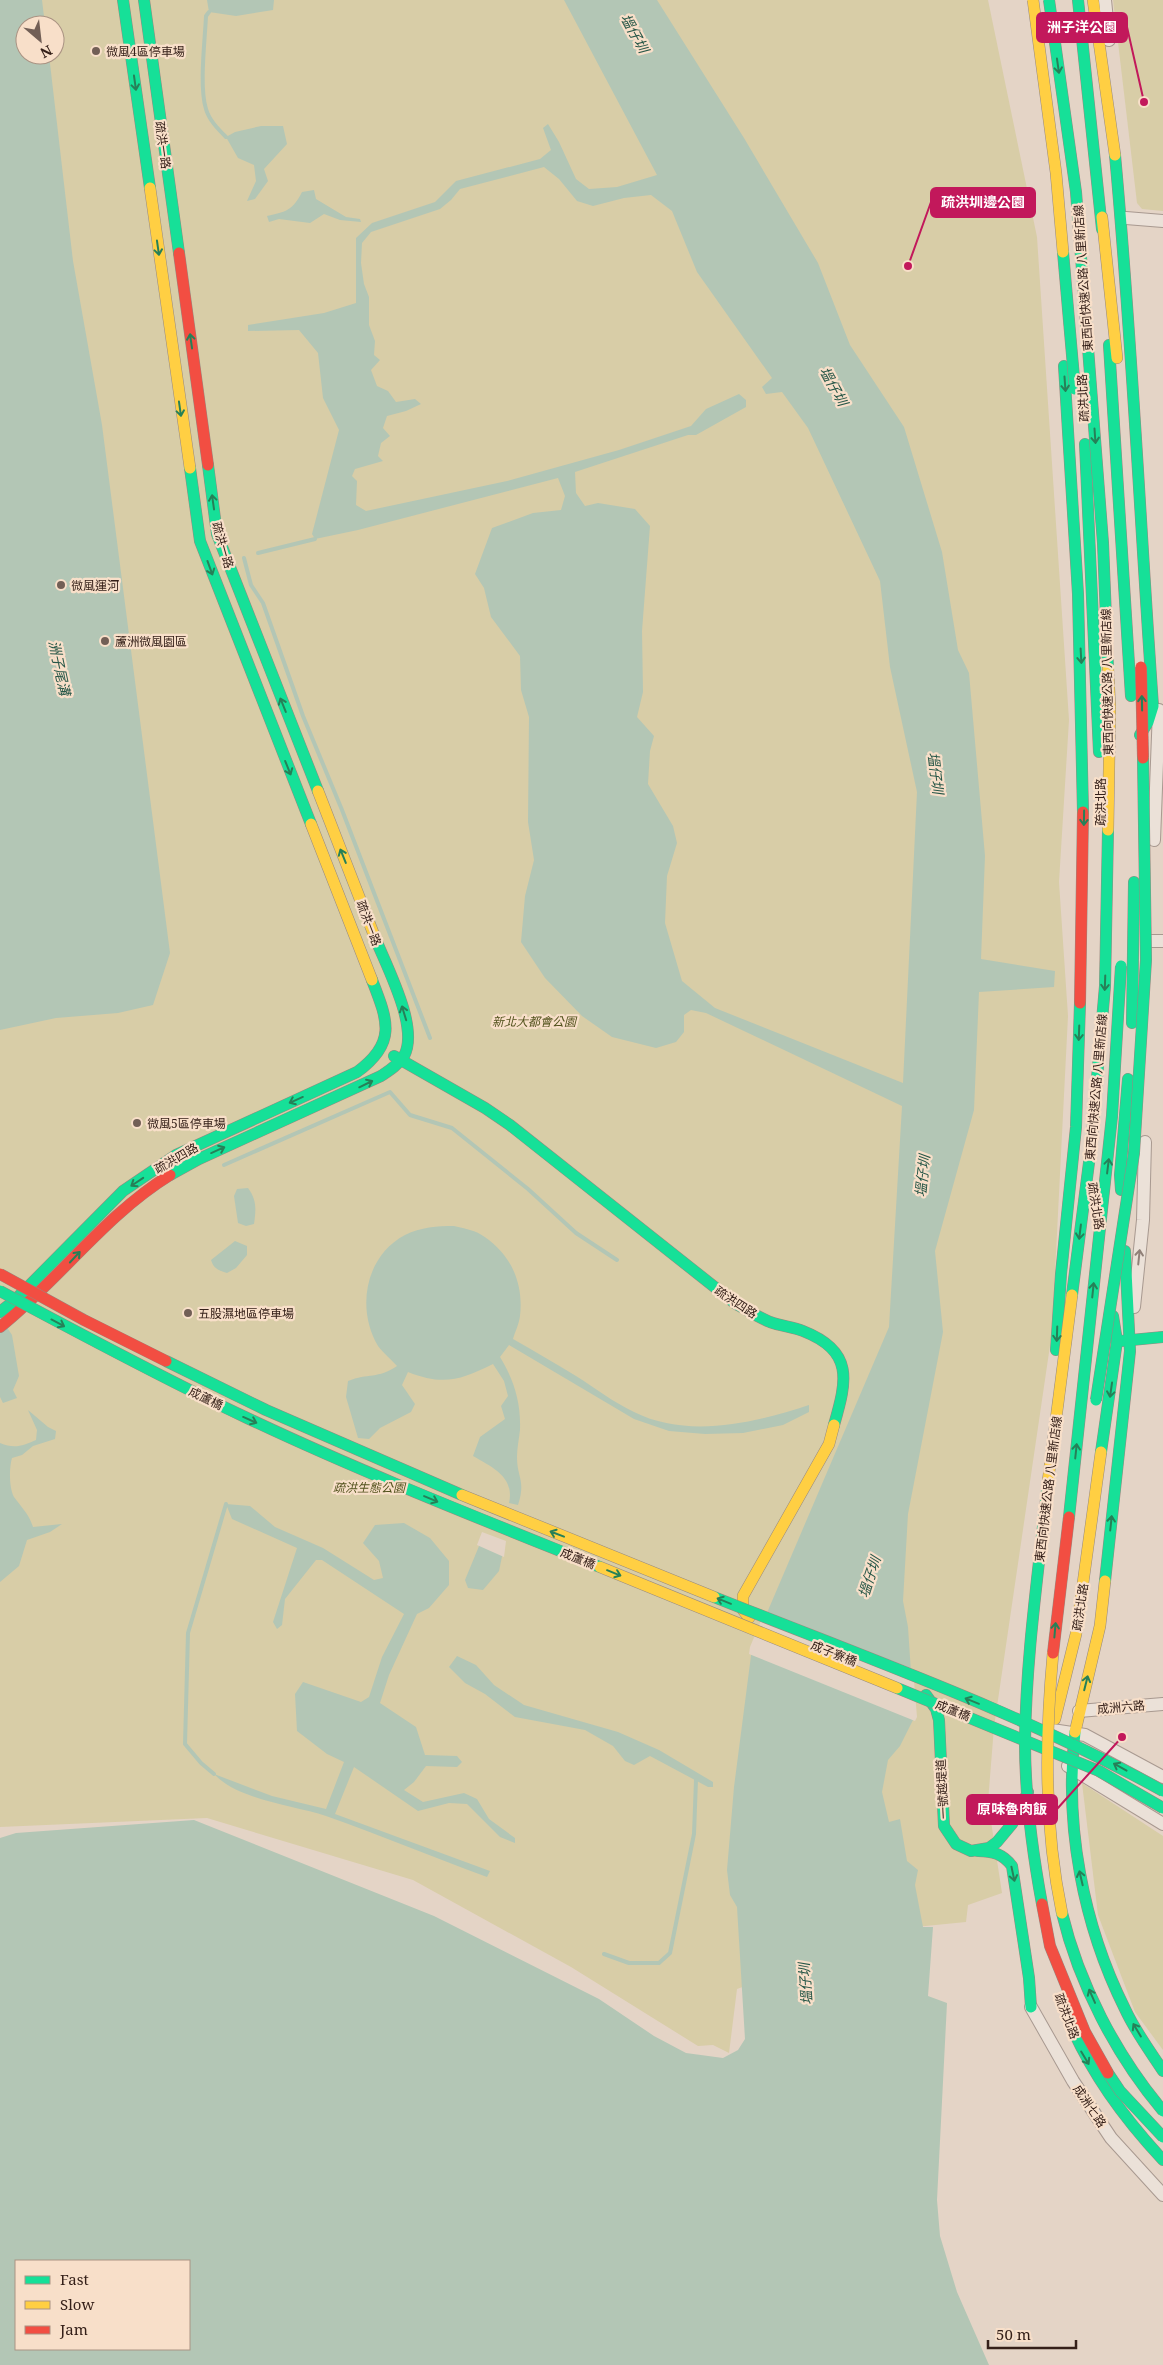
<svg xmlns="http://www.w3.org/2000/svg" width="1163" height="2365" viewBox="0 0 1163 2365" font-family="'Noto Serif','Noto Sans TC',serif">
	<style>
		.green { fill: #d8cda7; fill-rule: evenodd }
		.water { fill: #b3c6b5; fill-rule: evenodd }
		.pier { fill: #e4d4c6 }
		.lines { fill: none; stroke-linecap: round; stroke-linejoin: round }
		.stream { stroke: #b3c6b5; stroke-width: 4 }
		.street-casing { stroke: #a89990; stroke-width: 14 }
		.fast-casing { stroke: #978980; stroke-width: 12 }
		.slow-casing { stroke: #978980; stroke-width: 12 }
		.jam-casing { stroke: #978980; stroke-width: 12 }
		.street { stroke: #ebe1d8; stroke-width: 12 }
		.fast { stroke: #16e098; stroke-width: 11 }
		.slow { stroke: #ffcf43; stroke-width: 11 }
		.jam { stroke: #f24e42; stroke-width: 11 }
		.fast-bridge-casing { stroke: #978980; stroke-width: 12; stroke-linecap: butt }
		.slow-bridge-casing { stroke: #978980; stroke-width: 12; stroke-linecap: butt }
		.jam-bridge-casing { stroke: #978980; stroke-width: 12; stroke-linecap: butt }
		.fast-bridge { stroke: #16e098; stroke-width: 11 }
		.slow-bridge { stroke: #ffcf43; stroke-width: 11 }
		.jam-bridge { stroke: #f24e42; stroke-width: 11 }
		.oneway { stroke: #268058 }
		.oneway2 { stroke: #908078 }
		.poi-dot { fill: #725f56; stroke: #f8dfc9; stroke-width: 2 }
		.labels { text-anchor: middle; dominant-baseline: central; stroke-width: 4.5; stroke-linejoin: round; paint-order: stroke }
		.poi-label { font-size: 12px; fill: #352019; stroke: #f8dfc9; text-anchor: start }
		.street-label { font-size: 12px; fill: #352019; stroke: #f8dfc9 }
		.park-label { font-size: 12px; font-style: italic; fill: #53531e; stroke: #f8dfc9 }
		.water-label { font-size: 14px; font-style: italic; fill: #275748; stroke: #f8dfc9 }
		.leader { fill: none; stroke: #c2185b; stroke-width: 2 }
		.callout-dot { fill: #c2185b; stroke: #f8dfc9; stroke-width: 2 }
		.callout { fill: #c2185b; stroke: #c2185b; stroke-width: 2 }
		.callout-label { font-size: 14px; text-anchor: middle; font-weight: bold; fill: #fff }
	</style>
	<rect width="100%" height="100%" fill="#e4d4c6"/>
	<!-- green -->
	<g class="green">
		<path d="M0,0h988l49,237 32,483 -10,162 9,134 -16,316 -58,395 -6,75 14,91 -34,12 -2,17 -61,6 -168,61 -8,64 -16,-8 -15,1 -127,-79 -158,-87 -206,-62 -207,9zM25,25h30v30h-30z"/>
		<polygon points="1113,0 1163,0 1163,211 1142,209 1137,203"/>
		<polygon points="1082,1783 1163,1836 1163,2050 1135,2012 1098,1915"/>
	</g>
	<!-- water -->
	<g class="water">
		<polygon points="0,0 42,0 45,25 25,25 25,55 49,55 73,261 102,425 170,953 153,1005 118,1013 56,1018 0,1030"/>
		<polygon points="207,0 274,0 273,10 236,16 209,12"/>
		<path d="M564,0h93l87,138 74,125 32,82 54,82 38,125 16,98 11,23 16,183 -4,103 74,12 -1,16 -75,5 -5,118 -39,141 8,81 -35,182 -5,87 5,26 6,91 -14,28 -12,14 -6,32 7,30 11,-3 7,42 11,9 -3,15 8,42h10l-5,69 19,7 -10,197 3,36 17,56 32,73h-989v-527l16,-5 178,-13 240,96 165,83 55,37 32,17 37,5 15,-8 7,-11 -8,-132 -7,-12 -3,-25 7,-83 18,-139 137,-321 13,-221 -196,-93 -15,-3 -7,5v17l-8,10 -20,6 -44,-11 -30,-21 -37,-38 -24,-36 4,-46 9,-36 -6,-38 1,-105 -8,-27 -1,-34 -29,-39 -7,-29 -9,-14 17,-46 41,-15 28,-3 4,-14 -7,-18 -200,52 -43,9 -3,-5 27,-104 -16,-32 -5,-45 -19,-23 -51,1v-6l76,-12 32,-10v-65l16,-15 63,-21 21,-21 84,-22 11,-9 -8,-22 5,-4 11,18 17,37 13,10 28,-2 40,-12zM544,167l15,12 18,22 16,5 31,-8 27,-3 21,16 25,61 75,106 -10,9 4,7 16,-2 26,36 72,153 10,86 27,125 -14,291 -188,-75 -33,-27 -17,-58 2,-47 10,-33 -4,-17 -25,-42 2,-33 4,-15 -17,-19 6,-25 -1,-61 8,-105 -15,-17 -37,-6 -13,3 -9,-13 -1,-21 113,-37h8l50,-28v-7l-7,-6 -33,15 -15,17 -72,24 -112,31 -141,30 -10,-6 1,-24 -5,-5 3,-7 28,-8 -5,-5 3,-13 9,-7 -7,-8 4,-12 19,-5 15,-7 -6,-5 -19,3 -8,-11 -11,-5 -6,-16 9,-10 -6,-5 1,-14 -6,-16v-28l-5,-13 -3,-21 1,-20 9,-11 69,-23 11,-9 9,-11zM16,2261h173v88h-173z"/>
		<polygon points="261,126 283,126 287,144 264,169 268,181 255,199 247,201 256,181 254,165 238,158 226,137 235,132"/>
		<path d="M314,190l2,9 30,18 14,2 1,3 -21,-2 -16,-6 -14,9 -31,-4 -10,3 -2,-6c19,-4 26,-6 35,-24z"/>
		<path d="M248,1188c9,12 8,22 6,36l-8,2 -8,-3 -4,-27 3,-7z"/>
		<path d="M454,1226c8,2 19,4 26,8 30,18 44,48 40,82 -1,8 -5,16 -7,23 21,12 42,24 63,37 19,12 37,26 58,36 54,27 120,11 175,-7v7l-26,13 -40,8 -38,1 -36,-3 -35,-12 -125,-74 -9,12c14,23 21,45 20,73 -1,9 -3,18 -3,27 0,21 9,23 1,48l-9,-2c6,-26 -17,-36 -36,-47l7,-19 25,-18 -4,-13 7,-10 -4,-15 -11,-17c-32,16 -50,22 -85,8l-6,13 13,19 -4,8 -31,16 -11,11 -11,-1 -12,-41 2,-16c20,-8 30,-2 49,-15 -6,-7 -14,-13 -19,-20 -22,-37 -13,-90 27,-111 16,-8 32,-9 49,-9z"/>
		<path d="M235,1241l12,5v9l-11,13 -9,5c-9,-3 -13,-4 -16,-13z"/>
		<polygon points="0,1317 12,1335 19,1376 13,1390 17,1398 3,1403 0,1397"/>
		<path d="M28,1410l20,17 8,4 -1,8 -22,7 -11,9 -10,3c-3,10 -3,30 2,39 8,11 15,17 19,30l29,-3 -12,8 -23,8 -8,26 -19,16v-139c14,6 23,3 36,-3l1,-10z"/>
		<path d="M226,1504l24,2 25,21 48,21 51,32 9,-2 -4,-17 -16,-18 12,-18 29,-2 26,15 19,23v24l-20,23 -12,6 -28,61 -9,28 36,24 9,28 32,1 5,6 -5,5 -31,-1 -12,16 -10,8 19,12 41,-9 13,6 12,20 26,19v5l-15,-6 -33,-33 -18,-1 -31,8 -64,-44 -19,47 155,57 -3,6c-54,-20 -107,-42 -161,-61 -33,-11 -88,-16 -112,-42l58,22 54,13 18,-47 -17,-8 -30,-23 -2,-37 8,-12 58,20 8,-5 13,-40 22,-43 -82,-54h-6l-31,39 -3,26 -5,4 -4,-7 24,-74 -65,-29z"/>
		<polygon points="484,1534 505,1542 499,1571 483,1590 468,1588 465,1580"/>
		<polygon points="457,1656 476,1665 494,1685 524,1705 618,1732 659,1750 713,1782 713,1787 708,1787 650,1756 634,1765 625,1761 613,1746 585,1730 515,1717 485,1694 465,1683 449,1667"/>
	</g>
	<!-- pier -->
	<g class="pier">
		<polygon points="482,1532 506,1541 504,1557 477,1545"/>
		<polygon points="765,1611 913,1669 917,1717 915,1721 749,1654 750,1647"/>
	</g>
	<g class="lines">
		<!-- stream -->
		<g class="stream">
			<path d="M209,12l-3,4c-1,24 -7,71 0,93 3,11 12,20 20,28"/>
			<polyline points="258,553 315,539"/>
			<polyline points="244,558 251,585 263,603 303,716 342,810 430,1038"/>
			<polyline points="224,1165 390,1092 410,1115 452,1128 528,1189 576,1233 617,1260"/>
			<polyline points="214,1774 201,1763 185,1744 188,1633 226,1504"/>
			<polyline points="604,1954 629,1963 659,1963 670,1953 694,1834 696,1780"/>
		</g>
		<!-- street casing -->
		<g class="street-casing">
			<g id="street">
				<polyline points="1105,0 1109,40"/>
				<polyline points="1126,218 1163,221"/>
				<polyline points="1154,840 1159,710"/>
				<polyline points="1151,941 1163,941"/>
				<polyline points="1134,1307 1143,1220 1145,1142"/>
				<polyline points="1079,1711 1163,1704"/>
				<polyline points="1052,1730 1085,1735 1163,1777"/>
				<polyline points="1068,1766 1163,1824"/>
				<polyline points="1031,2007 1073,2081 1111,2138 1163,2195"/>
			</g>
		</g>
		<!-- fast casing -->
		<g class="fast-casing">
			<g id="fast">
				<polyline points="123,0 150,188"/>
				<polyline points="144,0 179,253"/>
				<polyline points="1078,0 1102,229"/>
				<path d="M1115,155c17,183 25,367 38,551l-5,16 -8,13"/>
				<polyline points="1109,345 1131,696"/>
				<polyline points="1064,366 1078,594 1083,812"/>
				<polyline points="1085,444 1099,752"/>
				<polyline points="208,465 217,534 318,791"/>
				<polyline points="190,468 200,541 311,824"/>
				<polyline points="1132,1023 1134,882"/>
				<path d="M394,1056l91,52 25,17 226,179c11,6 22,13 34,18 11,4 23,5 33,9 51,20 44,49 31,94"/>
				<path d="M170,1175l29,-16 182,-83c9,-6 17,-11 23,-20 16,-29 -19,-92 -30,-121"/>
				<polyline points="1121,1190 1120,1175 1128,1079"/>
				<path d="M0,1312l14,-11 109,-110 53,-36 181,-83c40,-29 31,-51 15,-92"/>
				<polyline points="1121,1341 1163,1337"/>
				<polyline points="1056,1350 1061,1274 1076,1127 1080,1003"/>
				<polyline points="1101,1452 1117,1341 1113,1316"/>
				<polyline points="1105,1581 1130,1351 1125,1251"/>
				<polyline points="926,1695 936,1709 939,1720 944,1826 956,1844 971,1851 989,1848 997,1842 1012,1824 1028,1792"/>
				<path d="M1075,1732c-11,93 8,193 50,277 10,22 25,42 38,62"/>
				<path d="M978,1851c15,0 25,3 34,15l17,112 2,29"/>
				<path d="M1068,2019c23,54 55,98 95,141"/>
			</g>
		</g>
		<!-- slow casing -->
		<g class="slow-casing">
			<g id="slow">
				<polyline points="1093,0 1115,155"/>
				<polyline points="150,188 190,468"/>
				<polyline points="1102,217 1117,358"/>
				<polyline points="318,791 374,935"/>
				<polyline points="311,824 372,980"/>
				<polyline points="749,1618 743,1610 743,1596 829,1444 834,1425"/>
				<polyline points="1055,1719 1076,1634 1101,1452"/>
				<polyline points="1075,1732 1100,1626 1105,1581"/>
			</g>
		</g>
		<!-- jam casing -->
		<g class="jam-casing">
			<g id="jam">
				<polyline points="179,253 208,465"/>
				<polyline points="1080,1003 1083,812"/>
				<path d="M0,1327c59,-47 105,-112 170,-152"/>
			</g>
		</g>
		<!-- street -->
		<use href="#street" class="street"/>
		<!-- fast -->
		<use href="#fast" class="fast"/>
		<!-- slow -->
		<use href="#slow" class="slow"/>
		<!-- jam -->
		<use href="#jam" class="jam"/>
		<!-- fast-bridge casing -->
		<g class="fast-bridge-casing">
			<g id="fast-bridge">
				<polyline points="1049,0 1076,192 1103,543 1108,668"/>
				<polyline points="1063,252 1075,389"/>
				<path d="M0,1291c81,43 162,87 245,126 116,55 236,102 355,150"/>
				<polyline points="1072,1295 1091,1147 1105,986 1108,830"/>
				<polyline points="166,1361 266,1410 462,1495"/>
				<polyline points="1096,1400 1134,1153 1146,960 1143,758"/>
				<polyline points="1069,1517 1112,1116 1121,966"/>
				<path d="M714,1597c150,60 307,115 449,194"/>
				<polyline points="897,1688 1099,1771 1163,1808"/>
				<path d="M1042,1904c-10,-54 -17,-107 -17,-162 1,-87 14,-174 23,-261"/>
				<path d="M1062,1913c17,71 54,142 101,198"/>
				<polyline points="1108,2073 1120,2091 1163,2137"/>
			</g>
		</g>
		<!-- slow-bridge casing -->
		<g class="slow-bridge-casing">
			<g id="slow-bridge">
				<polyline points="1033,0 1056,173 1063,252"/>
				<polyline points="1108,830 1110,707 1108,668"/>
				<polyline points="1048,1481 1072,1295"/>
				<polyline points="462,1495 714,1597"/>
				<polyline points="600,1567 897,1688"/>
				<path d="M1053,1653c-8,87 -9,174 9,260"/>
			</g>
		</g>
		<!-- jam-bridge casing -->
		<g class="jam-bridge-casing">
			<g id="jam-bridge">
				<polyline points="1141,667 1143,758"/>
				<polyline points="0,1274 84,1320 166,1361"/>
				<polyline points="1053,1653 1069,1517"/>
				<polyline points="1042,1904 1050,1946 1085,2032 1108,2073"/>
			</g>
		</g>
		<!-- fast-bridge -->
		<use href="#fast-bridge" class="fast-bridge"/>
		<!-- slow-bridge -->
		<use href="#slow-bridge" class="slow-bridge"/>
		<!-- jam-bridge -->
		<use href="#jam-bridge" class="jam-bridge"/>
	</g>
	<!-- one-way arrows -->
	<defs><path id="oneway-shaft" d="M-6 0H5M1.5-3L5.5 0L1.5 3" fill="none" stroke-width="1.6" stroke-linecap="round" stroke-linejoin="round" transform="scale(1.25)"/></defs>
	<g class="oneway">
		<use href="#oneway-shaft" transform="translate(1058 66) rotate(82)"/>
		<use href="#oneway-shaft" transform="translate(135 83) rotate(82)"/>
		<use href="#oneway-shaft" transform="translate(158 248) rotate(82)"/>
		<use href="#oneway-shaft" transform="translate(191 341) rotate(-98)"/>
		<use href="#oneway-shaft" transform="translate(1065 384) rotate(86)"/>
		<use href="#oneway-shaft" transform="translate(180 409) rotate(82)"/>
		<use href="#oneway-shaft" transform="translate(1095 436) rotate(86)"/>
		<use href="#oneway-shaft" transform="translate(213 502) rotate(-98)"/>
		<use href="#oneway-shaft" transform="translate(210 568) rotate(70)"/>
		<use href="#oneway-shaft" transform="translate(1081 656) rotate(87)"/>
		<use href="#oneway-shaft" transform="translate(1142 703) rotate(-91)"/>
		<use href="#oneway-shaft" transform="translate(283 705) rotate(-112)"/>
		<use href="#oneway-shaft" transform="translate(288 768) rotate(68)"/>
		<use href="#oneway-shaft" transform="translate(1084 818) rotate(91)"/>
		<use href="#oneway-shaft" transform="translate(343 856) rotate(-112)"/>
		<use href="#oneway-shaft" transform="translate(1105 983) rotate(92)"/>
		<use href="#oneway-shaft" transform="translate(404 1013) rotate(-107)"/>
		<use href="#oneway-shaft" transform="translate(1079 1033) rotate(92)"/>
		<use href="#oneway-shaft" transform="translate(366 1084) rotate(-26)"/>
		<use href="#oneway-shaft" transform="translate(296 1100) rotate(156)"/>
		<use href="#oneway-shaft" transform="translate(218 1150) rotate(-24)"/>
		<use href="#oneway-shaft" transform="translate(1108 1166) rotate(-83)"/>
		<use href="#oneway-shaft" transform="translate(137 1182) rotate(146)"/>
		<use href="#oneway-shaft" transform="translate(1080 1232) rotate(97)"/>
		<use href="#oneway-shaft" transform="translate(75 1257) rotate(-47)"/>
		<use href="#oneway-shaft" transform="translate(1093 1290) rotate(-84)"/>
		<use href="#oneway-shaft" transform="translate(58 1323) rotate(28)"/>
		<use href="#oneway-shaft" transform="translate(1057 1334) rotate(92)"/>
		<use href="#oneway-shaft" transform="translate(1111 1390) rotate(98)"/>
		<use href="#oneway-shaft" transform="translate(250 1420) rotate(24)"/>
		<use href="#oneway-shaft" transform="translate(1076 1451) rotate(-84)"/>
		<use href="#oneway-shaft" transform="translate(431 1499) rotate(23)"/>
		<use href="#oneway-shaft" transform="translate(1111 1523) rotate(-84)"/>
		<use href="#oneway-shaft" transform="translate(557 1534) rotate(-159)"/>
		<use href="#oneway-shaft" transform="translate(614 1573) rotate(22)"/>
		<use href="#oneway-shaft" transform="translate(724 1601) rotate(-158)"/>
		<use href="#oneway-shaft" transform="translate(1055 1630) rotate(-85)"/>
		<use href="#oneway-shaft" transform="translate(1086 1683) rotate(-76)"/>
		<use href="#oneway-shaft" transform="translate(972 1701) rotate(-158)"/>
		<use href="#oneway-shaft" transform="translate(1120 1767) rotate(-151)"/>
		<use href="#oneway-shaft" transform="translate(1013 1874) rotate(78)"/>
		<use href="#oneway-shaft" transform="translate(1081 1878) rotate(-103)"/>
		<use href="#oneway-shaft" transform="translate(1092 1996) rotate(-114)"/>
		<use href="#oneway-shaft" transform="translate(1137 2030) rotate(-121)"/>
		<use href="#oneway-shaft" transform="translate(1085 2058) rotate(59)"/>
	</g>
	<use class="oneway2" href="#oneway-shaft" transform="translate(1139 1257) rotate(-84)"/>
	<!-- markers -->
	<g class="poi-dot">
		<circle cx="96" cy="51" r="5"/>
		<circle cx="61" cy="585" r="5"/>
		<circle cx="105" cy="641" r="5"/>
		<circle cx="137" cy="1123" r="5"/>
		<circle cx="188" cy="1313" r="5"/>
	</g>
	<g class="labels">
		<!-- poi labels -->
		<g class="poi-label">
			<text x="106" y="51">微風4區停車場</text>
			<text x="71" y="585">微風運河</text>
			<text x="115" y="641">蘆洲微風園區</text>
			<text x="147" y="1123">微風5區停車場</text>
			<text x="198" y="1313">五股濕地區停車場</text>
		</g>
		<!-- street labels -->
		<g class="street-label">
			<text transform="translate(163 145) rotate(82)">疏洪一路</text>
			<text transform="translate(1083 278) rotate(-94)">東西向快速公路 八里新店線</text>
			<text transform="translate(1083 398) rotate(-93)">疏洪北路</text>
			<text transform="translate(223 545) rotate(74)">疏洪一路</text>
			<text transform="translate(1107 682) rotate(-91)">東西向快速公路 八里新店線</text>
			<text transform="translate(1100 802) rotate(-90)">疏洪北路</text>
			<text transform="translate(369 923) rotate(69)">疏洪一路</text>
			<text transform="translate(1096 1087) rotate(-85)">東西向快速公路 八里新店線</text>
			<text transform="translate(176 1158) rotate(-30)">疏洪四路</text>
			<text transform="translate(1096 1206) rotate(81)">疏洪北路</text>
			<text transform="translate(736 1302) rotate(33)">疏洪四路</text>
			<text transform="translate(206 1398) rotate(26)">成蘆橋</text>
			<text transform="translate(1048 1489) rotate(-83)">東西向快速公路 八里新店線</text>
			<text transform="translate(578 1558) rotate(22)">成蘆橋</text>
			<text transform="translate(1080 1607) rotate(-82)">疏洪北路</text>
			<text transform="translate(834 1653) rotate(22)">成子寮橋</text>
			<text transform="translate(1121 1707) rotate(-5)">成洲六路</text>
			<text transform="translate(953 1710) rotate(22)">成蘆橋</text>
			<text transform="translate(942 1789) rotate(-93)">一號越堤道</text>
			<text transform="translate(1067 2016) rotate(69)">疏洪北路</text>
			<text transform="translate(1090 2106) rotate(56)">成洲七路</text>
		</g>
		<!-- park labels -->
		<g class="park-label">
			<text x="534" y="1021">新北大都會公園</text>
			<text x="369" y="1487">疏洪生態公園</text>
		</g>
		<!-- water labels -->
		<g class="water-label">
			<text transform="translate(635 33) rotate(61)">塭仔圳</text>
			<text transform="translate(834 386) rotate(61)">塭仔圳</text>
			<text transform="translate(60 668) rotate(78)">洲子尾溝</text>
			<text transform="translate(936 773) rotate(83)">塭仔圳</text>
			<text transform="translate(922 1176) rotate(-84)">塭仔圳</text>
			<text transform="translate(869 1577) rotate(-72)">塭仔圳</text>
			<text transform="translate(805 1984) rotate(-94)">塭仔圳</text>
		</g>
	</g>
	<!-- callouts -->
	<path class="leader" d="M1144 102L1127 27M908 266L931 202M1122 1737L1057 1809"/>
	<g class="callout-dot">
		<circle cx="1144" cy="102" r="5"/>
		<circle cx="908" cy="266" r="5"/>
		<circle cx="1122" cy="1737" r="5"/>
	</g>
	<g class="callout">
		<rect x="1037" y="13" width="90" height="29" rx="5"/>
		<rect x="931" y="188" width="104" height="29" rx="5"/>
		<rect x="967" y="1795" width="90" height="29" rx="5"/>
	</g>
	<g class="callout-label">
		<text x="1082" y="32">洲子洋公園</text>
		<text x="983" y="207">疏洪圳邊公園</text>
		<text x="1012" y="1814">原味魯肉飯</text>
	</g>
	<!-- legend -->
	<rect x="15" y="2260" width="175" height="90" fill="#f8dfc9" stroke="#aa9383"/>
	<rect x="25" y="2276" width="25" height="8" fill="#16e098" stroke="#aa9383"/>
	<text x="60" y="2285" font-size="15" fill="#352019">Fast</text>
	<rect x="25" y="2301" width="25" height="8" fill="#ffcf43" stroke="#aa9383"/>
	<text x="60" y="2310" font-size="15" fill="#352019">Slow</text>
	<rect x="25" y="2326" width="25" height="8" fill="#f24e42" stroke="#aa9383"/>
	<text x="60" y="2335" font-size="15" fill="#352019">Jam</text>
	<!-- north arrow -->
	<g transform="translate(40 40) rotate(152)"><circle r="24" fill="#f8dfc9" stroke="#aa9383"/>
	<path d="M0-4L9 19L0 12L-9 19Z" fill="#725f56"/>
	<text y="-8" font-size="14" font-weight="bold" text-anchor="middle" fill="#352019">N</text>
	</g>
	<!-- scale -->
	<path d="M988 2340v8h88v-8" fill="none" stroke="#352019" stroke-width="2.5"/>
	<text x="996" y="2340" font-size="15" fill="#352019" stroke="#f8dfc9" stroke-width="4" paint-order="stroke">50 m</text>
</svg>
